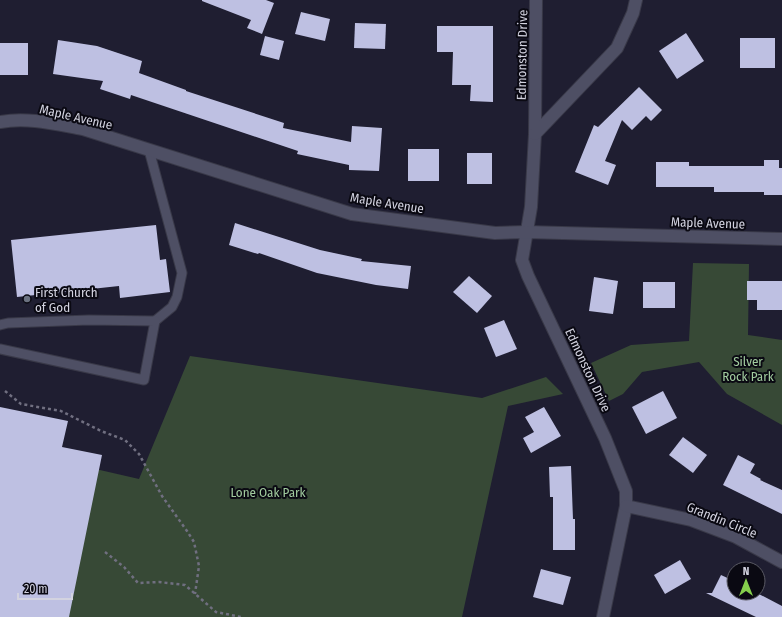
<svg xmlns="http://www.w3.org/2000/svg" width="782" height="617" viewBox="0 0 782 617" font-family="'Fira Sans Condensed',sans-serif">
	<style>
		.green { fill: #374936 }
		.building { fill: #bec0e2 }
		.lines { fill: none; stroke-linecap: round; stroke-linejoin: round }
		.service-casing { stroke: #393948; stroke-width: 11 }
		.minor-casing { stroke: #393948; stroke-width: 14 }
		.path { stroke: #706f80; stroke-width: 2.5; stroke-dasharray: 3 3; stroke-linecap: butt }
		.service { stroke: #4e4f64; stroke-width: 9 }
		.minor { stroke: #4e4f64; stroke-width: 12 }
		.worship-dot { fill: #6b7280; stroke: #0a0912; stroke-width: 1.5 }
		.labels { text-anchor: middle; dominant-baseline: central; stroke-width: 4; stroke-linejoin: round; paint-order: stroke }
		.street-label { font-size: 13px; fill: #d3d3e0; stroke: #0a0912 }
		.poi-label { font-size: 13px; fill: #d3d3e0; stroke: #0a0912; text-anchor: start }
		.park-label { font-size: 13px; fill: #a2cc9f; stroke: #0a0912 }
	</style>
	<rect width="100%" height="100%" fill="#1f1e31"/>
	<!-- green -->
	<g class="green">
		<polygon points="693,263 749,264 748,335 782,340 782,425 727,394 699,362 642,372 623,394 609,401 591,363 631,345 689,341"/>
		<polygon points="190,356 482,398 546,377 563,394 508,406 462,617 0,617 0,447 139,479"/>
	</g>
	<!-- building -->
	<g class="building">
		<polygon points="202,0 266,0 274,3 262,34 247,28 251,20 202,1"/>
		<polygon points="301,12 330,19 325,41 295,34"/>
		<polygon points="355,23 386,24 385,49 354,48"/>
		<polygon points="437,26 493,26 493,102 470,101 471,85 452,85 453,52 437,52"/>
		<polygon points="686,33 704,61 677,79 659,51"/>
		<polygon points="265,36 284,41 279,60 260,55"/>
		<rect x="740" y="38" width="35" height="30"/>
		<polygon points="58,40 97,46 142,61 139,73 186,90 186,91 284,123 283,128 351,142 352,126 382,128 379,171 349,170 349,165 297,154 298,151 131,95 130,99 100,89 103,81 53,74"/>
		<rect x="0" y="43" width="28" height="32"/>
		<polygon points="639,87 662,110 651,121 646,116 632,130 622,120 605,161 616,165 608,185 575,172 594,125 598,127"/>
		<rect x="408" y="149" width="31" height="32"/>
		<rect x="467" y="153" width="25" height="31"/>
		<polygon points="764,160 779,160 779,168 782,168 782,195 764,195 764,192 714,192 714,187 656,187 656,162 689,162 689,166 764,166"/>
		<polygon points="235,223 320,250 362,259 361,261 411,266 408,289 376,285 317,273 259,253 258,254 229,245"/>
		<polygon points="156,225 160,260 166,259 170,292 120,298 119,286 17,297 11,240"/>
		<polygon points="469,276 492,296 477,313 453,292"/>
		<polygon points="594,277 618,281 613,314 589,311"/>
		<polygon points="747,281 782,281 782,310 757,310 757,300 747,300"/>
		<rect x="643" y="282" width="32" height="26"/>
		<polygon points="504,320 517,349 496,357 484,328"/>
		<polygon points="663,391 677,418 646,434 632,407"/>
		<polygon points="0,407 68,421 62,447 102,455 69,617 0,617"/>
		<polygon points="544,407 561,436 531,453 523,438 534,432 525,417"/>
		<polygon points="683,437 707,455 693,473 669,455"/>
		<polygon points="738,455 755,464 750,473 761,479 760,480 782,490 782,514 723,485"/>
		<polygon points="571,466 573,519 575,519 575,550 553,550 553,497 550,497 549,467"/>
		<polygon points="680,560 691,579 665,594 654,575"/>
		<polygon points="541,569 571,577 563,605 533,597"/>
		<polygon points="721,575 734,581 734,593 757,593 782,606 782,617 756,617 706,593 712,593"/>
	</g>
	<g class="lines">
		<!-- service casing -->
		<g class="service-casing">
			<g id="service">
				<polyline points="149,150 182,273 177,297 172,307 155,321"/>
				<polyline points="0,325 8,323 89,320 155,321 144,380 0,349"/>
			</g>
		</g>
		<!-- minor casing -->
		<g class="minor-casing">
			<g id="minor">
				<polyline points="536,0 535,134 531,207 522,260 528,276 605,438 626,491 626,506 603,617"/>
				<path d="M0,122c28,-5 55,2 83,7l269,85 143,19 31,-1 256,7"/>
				<polyline points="535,134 617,48 633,13 636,0"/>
				<polyline points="626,506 691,520 736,537 782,562"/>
			</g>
		</g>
		<!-- path -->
		<g class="path">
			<polyline points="5,391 21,404 61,411 101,431 125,440 139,454 162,496 187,531 194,542 199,566 195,594"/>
			<polyline points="105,552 124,567 138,583 159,582 185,585 216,612 241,617"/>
		</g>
		<!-- service -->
		<use href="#service" class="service"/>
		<!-- minor -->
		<use href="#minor" class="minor"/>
	</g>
	<!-- markers -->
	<circle class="worship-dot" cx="27" cy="299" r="4"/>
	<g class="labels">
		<!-- street labels -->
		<g class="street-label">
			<text transform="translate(522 55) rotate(-89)">Edmonston Drive</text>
			<text transform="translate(76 117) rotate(13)">Maple Avenue</text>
			<text transform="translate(387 203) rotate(9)">Maple Avenue</text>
			<text transform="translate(708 223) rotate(2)">Maple Avenue</text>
			<text transform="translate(588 370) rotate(65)">Edmonston Drive</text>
			<text transform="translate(722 520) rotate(22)">Grandin Circle</text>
		</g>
		<!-- poi labels -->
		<g class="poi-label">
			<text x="35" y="292">First Church<tspan x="35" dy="15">of God</tspan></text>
		</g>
		<!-- park labels -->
		<g class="park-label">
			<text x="748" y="361">Silver<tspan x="748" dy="15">Rock Park</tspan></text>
			<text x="268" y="492">Lone Oak Park</text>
		</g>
	</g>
	<!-- north arrow -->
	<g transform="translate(746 581)"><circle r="19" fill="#0a0912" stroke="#5a5a64"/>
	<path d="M0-3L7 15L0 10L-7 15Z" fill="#85cf4c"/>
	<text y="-6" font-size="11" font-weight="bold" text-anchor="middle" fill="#d3d3e0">N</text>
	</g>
	<!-- scale -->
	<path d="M18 593v6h54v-6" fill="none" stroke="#d3d3e0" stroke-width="2"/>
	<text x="24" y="593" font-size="12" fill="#d3d3e0" stroke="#0a0912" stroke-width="3" paint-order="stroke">20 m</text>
</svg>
